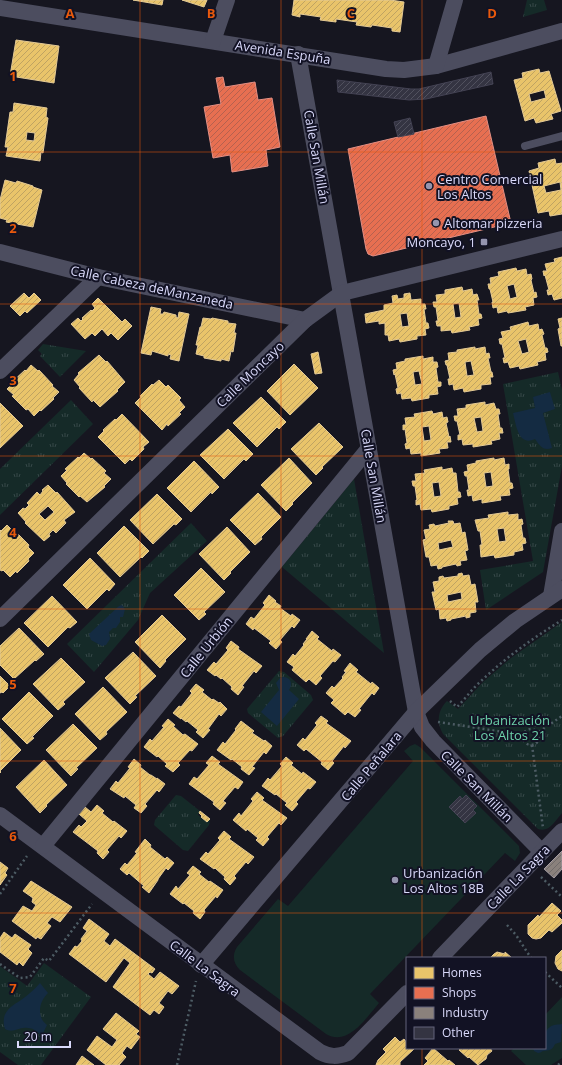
<svg xmlns="http://www.w3.org/2000/svg" width="562" height="1065" viewBox="0 0 562 1065" font-family="'Open Sans',sans-serif">
	<style>
		.grass { fill: #152a28 }
		.park { fill: url(#park-tufts) }
		.water { fill: #142b42 }
		.homes { fill: url(#homes-hatch); stroke: #e4ca95; fill-rule: evenodd }
		.shops { fill: url(#shops-hatch); stroke: #e38f84 }
		.industry { fill: url(#industry-hatch); stroke: #a29ba2 }
		.building { fill: url(#building-hatch); stroke: #434253 }
		.lines { fill: none; stroke-linecap: round; stroke-linejoin: round }
		.path { stroke: #4d5c64; stroke-width: 2.5; stroke-dasharray: 2 3; stroke-linecap: butt }
		.service { stroke: #4c4d5f; stroke-width: 8 }
		.minor { stroke: #4c4d5f; stroke-width: 16 }
		.grid { fill: none; stroke: #e8590c; stroke-width: 1; stroke-opacity: 0.55 }
		.poi-dot { fill: #9595ae; stroke: #121224; stroke-width: 1.5 }
		.labels { text-anchor: middle; dominant-baseline: central; stroke-width: 4; stroke-linejoin: round; paint-order: stroke }
		.street-label { font-size: 13px; fill: #d9d9fa; stroke: #121224 }
		.poi-label { font-size: 13px; fill: #d9d9fa; stroke: #121224; text-anchor: start }
		.park-label { font-size: 13px; fill: #6dd2ab; stroke: #121224 }
		.grid-label { font-size: 13px; text-anchor: middle; font-weight: bold; fill: #e8590c; stroke: #121224; stroke-width: 4; stroke-linejoin: round; paint-order: stroke }
	</style>
	<defs>
		<pattern id="park-tufts" width="24" height="20" patternUnits="userSpaceOnUse"><rect width="24" height="20" fill="#152a28"/><path d="M3 7l-1-3M5 7V3M7 7l1-3M15 17l-1-3M17 17v-4M19 17l1-3" fill="none" stroke="#364848"/></pattern>
		<pattern id="homes-hatch" width="6" height="6" patternUnits="userSpaceOnUse"><rect width="6" height="6" fill="#e9c46a"/><path d="M-1 1l2-2M0 6l6-6M5 7l2-2" fill="none" stroke="#bfa362"/></pattern>
		<pattern id="shops-hatch" width="6" height="6" patternUnits="userSpaceOnUse"><rect width="6" height="6" fill="#e76f51"/><path d="M-1 1l2-2M0 6l6-6M5 7l2-2" fill="none" stroke="#b5614f"/></pattern>
		<pattern id="industry-hatch" width="6" height="6" patternUnits="userSpaceOnUse"><rect width="6" height="6" fill="#8a817c"/><path d="M-1 1l2-2M0 6l6-6M5 7l2-2" fill="none" stroke="#706b6b"/></pattern>
		<pattern id="building-hatch" width="6" height="6" patternUnits="userSpaceOnUse"><rect width="6" height="6" fill="#343442"/><path d="M-1 1l2-2M0 6l6-6M5 7l2-2" fill="none" stroke="#51515e"/></pattern>
	</defs>
	<rect width="100%" height="100%" fill="#161620"/>
	<!-- grass -->
	<g class="grass">
		<path d="M415,744l5,3 99,99 1,7 -5,8 -10,-8 -135,141 9,9c-13,15 -31,44 -53,31l-86,-64c-7,-7 -8,-15 -3,-23l41,-48 10,7 125,-145 -9,-10 6,-5z"/>
		<polygon points="562,997 562,1058 551,1065 526,1065 511,1051 514,1048 545,1048 545,1015"/>
	</g>
	<!-- park -->
	<g class="park">
		<polygon points="527,0 544,0 547,10 523,17"/>
		<polygon points="43,344 86,351 60,377 40,356 42,354 38,350"/>
		<polygon points="558,372 562,390 562,466 543,572 486,610 480,570 533,561 503,384"/>
		<polygon points="71,400 93,424 0,515 0,469"/>
		<polygon points="354,479 384,653 282,567"/>
		<polygon points="191,523 207,541 150,593 138,620 94,672 67,644"/>
		<path d="M562,622v191c-7,8 -13,20 -24,16l-95,-95c-7,-12 -5,-24 4,-33l11,8 25,-27 28,-24z"/>
		<polygon points="279,671 284,672 311,695 313,700 283,736 278,738 248,713 247,709"/>
		<polygon points="176,795 181,796 200,811 198,815 207,822 210,819 210,820 209,825 188,851 183,850 154,825 155,820"/>
		<polygon points="44,963 91,997 41,1065 18,1065 0,1052 0,966 27,986"/>
	</g>
	<!-- water -->
	<g class="water">
		<path d="M550,392l5,17 -12,4 9,35c-9,3 -12,-2 -17,-9 -17,8 -19,-15 -22,-26l22,-5 -2,-11z"/>
		<polygon points="122,605 125,609 123,617 120,617 120,622 116,628 113,628 109,632 110,639 106,645 102,646 91,640 89,634 119,606"/>
		<path d="M283,677c8,0 10,7 6,13l10,9 -22,27 -16,-14 18,-22 -3,-7 4,-5z"/>
		<path d="M40,983l8,10c-6,6 -10,15 -7,24 1,4 4,6 6,8l-4,8 -3,1c-4,-3 -7,-6 -12,-6 -9,-2 -14,6 -23,1 -5,-16 5,-22 16,-29 7,-5 13,-10 19,-17z"/>
		<path d="M562,1024l-1,18 -6,2c-3,7 -6,6 -12,7 -2,1 -3,2 -5,2l-4,-2 -1,-3h12c0,-7 -2,-17 5,-21 3,-3 8,-2 12,-3z"/>
	</g>
	<!-- homes -->
	<g class="homes">
		<polygon points="133,0 163,0 162,5"/>
		<polygon points="182,0 207,0 204,7"/>
		<polygon points="294,0 390,0 404,2 400,32 392,31 392,28 372,25 371,27 356,25 357,22 336,19 336,22 320,20 321,17 300,14 300,17 292,15"/>
		<polygon points="16,40 59,46 54,83 10,76"/>
		<path d="M539,69l1,4 9,-2 12,40 -10,3 2,5 -17,4 -2,-5 -9,3 -11,-41 9,-2 -1,-5zM544,90l2,8 -15,4 -2,-8z"/>
		<path d="M14,103l33,5 -1,9 2,1 -5,35 -2,-1 -1,9 -34,-5 2,-9h-3l5,-35h3zM27,132l8,1 -1,8 -8,-1z"/>
		<path d="M555,159l1,5 6,-1v51l-12,2 -1,-5 -11,2 -9,-42 10,-3 -1,-5zM560,182l1,8 -15,3 -2,-7z"/>
		<polygon points="5,180 16,183 17,181 33,186 33,187 42,190 33,227 6,222 7,220 0,218 0,200"/>
		<polygon points="562,257 562,298 554,300 552,294 548,295 547,290 549,290 545,275 544,276 543,271 547,271 545,264 555,262 554,259"/>
		<path d="M516,268l1,3 9,-2 1,6 4,-1 1,5 -1,1 3,13 2,-1 1,5 -4,1 1,7 -9,2 1,3 -18,3 -1,-2 -9,2 -1,-6 -4,1 -1,-6h1l-3,-13h-1l-1,-5h3l-1,-6 9,-2 -1,-4zM514,284l3,13 -7,2 -3,-13z"/>
		<path d="M462,287l1,4 9,-2 1,6 4,-1 2,6h-2l2,14h2l1,4 -4,1 1,6 -10,2 1,3 -18,3 -1,-3 -10,1v-5h-4l-1,-5h2l-2,-14h-2l-1,-5h4l-1,-7 9,-1v-4zM459,303l2,14 -6,1 -2,-14z"/>
		<polygon points="24,293 29,298 34,293 41,300 27,313 25,311 20,316 10,306"/>
		<path d="M410,293l1,7 10,-1v5h4l1,5h-2l2,14h2l1,5 -4,1 1,6 -9,1v3l-17,3 -1,-3 -10,2 -1,-6h-3v-12l-6,1v-3l-13,2 -1,-9 19,-4v-5l9,-2 -1,-7 5,-1 1,4 6,-1v-4zM407,313l2,13 -7,1 -2,-13z"/>
		<polygon points="98,298 122,322 125,319 132,326 118,340 111,333 108,336 102,329 95,336 92,333 85,339 71,324 78,318 81,321 83,319 82,318 91,310 92,311 95,308 92,304"/>
		<polygon points="151,307 161,309 160,314 163,314 164,312 176,315 176,317 178,318 179,312 189,314 179,361 170,359 171,355 168,354 168,356 152,351 151,355 141,353"/>
		<polygon points="203,318 211,319 212,318 228,321 228,323 236,324 234,333 236,333 233,352 231,351 229,361 221,359 221,361 204,358 204,356 196,354 198,345 196,345 200,327 201,327"/>
		<polygon points="562,318 562,346 561,346 558,329 560,328 558,319"/>
		<path d="M528,322l1,4 9,-2 1,6 3,-1 2,5 -2,1 3,13h2l1,4 -3,1 1,7 -9,2 1,3 -18,4 -1,-3 -9,2 -2,-6 -4,1 -1,-5h2l-3,-14h-2l-1,-5 4,-1 -2,-6 10,-2 -1,-3zM526,339l3,13 -7,2 -4,-13z"/>
		<path d="M475,347v2l10,-2 1,7 3,-1 1,5h-2l3,14h1l1,5h-3l1,7 -10,1v4l-17,3 -1,-4 -9,2 -1,-6 -4,1 -1,-6h2l-3,-14h-1l-1,-4 4,-1 -1,-7 9,-1v-2zM471,361l3,14 -7,1 -2,-14z"/>
		<polygon points="318,352 322,373 315,374 311,354"/>
		<polygon points="99,355 106,362 107,361 125,382 117,390 118,391 100,407 93,400 92,402 79,388 80,387 74,380 79,374 78,373"/>
		<path d="M423,356v3l10,-2v5h4l1,5 -2,1 2,14h3v4l-4,1 1,7 -9,1v3l-17,3 -1,-3 -9,1 -1,-6 -4,1 -1,-5 2,-1 -3,-14 -1,1 -1,-5 4,-1 -1,-6 9,-2v-2zM419,371l3,13 -7,1 -2,-13z"/>
		<polygon points="294,364 318,388 290,415 267,391"/>
		<polygon points="31,365 38,371 39,370 53,385 52,386 59,392 53,398 54,399 41,411 40,410 34,416 28,409 26,410 12,396 14,395 7,389 13,383 12,382 25,370 26,371"/>
		<polygon points="159,380 166,387 168,385 181,398 179,400 185,407 179,413 181,414 168,426 167,424 162,430 135,403 141,397 140,396 152,384 153,385"/>
		<polygon points="261,397 286,422 279,429 277,427 257,447 233,423"/>
		<path d="M485,402v3l9,-2 2,6h3l1,5h-2l2,14h2l1,5h-4l1,6 -9,2 1,3 -19,3v-3l-10,1 -1,-6 -4,1v-5h2l-3,-14h-2l-1,-5h4l-1,-7 9,-1v-3zM481,417l2,14 -6,1 -3,-14z"/>
		<polygon points="0,403 23,426 0,448"/>
		<path d="M432,411l1,3 9,-2 1,6 4,-1 1,5 -2,1 3,14 1,-1 1,6h-4l1,6 -9,1 1,4 -19,3v-3l-10,1 -1,-6 -4,1 -1,-5 2,-1 -2,-14 -2,1v-5h3l-1,-7 10,-1 -1,-3zM429,426l2,14 -7,1 -2,-14z"/>
		<polygon points="122,414 149,442 143,447 144,449 132,461 130,459 125,464 98,437 104,431 103,430 115,419 116,420"/>
		<polygon points="319,423 343,447 322,467 323,468 316,475 291,449"/>
		<polygon points="228,429 253,454 246,461 244,459 224,479 200,455"/>
		<polygon points="84,453 91,459 92,458 106,471 104,473 111,479 104,486 105,487 87,502 80,496 79,497 66,484 67,483 61,476 67,470 65,469 78,457 79,458"/>
		<polygon points="289,458 312,483 292,503 293,504 286,511 261,485"/>
		<path d="M494,458v2l10,-2 1,7 4,-1v5h-1l2,14h2l1,5 -4,1 1,6 -10,1 1,4 -19,3v-4l-9,2 -1,-6 -4,1 -1,-6h2l-2,-14h-2l-1,-4 4,-1 -1,-6 9,-2v-2zM491,472l2,14 -7,1 -2,-14z"/>
		<polygon points="194,461 219,487 212,494 211,492 191,512 167,488"/>
		<path d="M442,467v3l10,-2 1,5h3l2,19h2l1,5 -4,1 1,6 -9,2v3l-17,3 -1,-3 -10,1 -1,-6 -4,1v-5h1l-2,-14h-2l-1,-5h4l-1,-7 10,-1 -1,-3zM439,482l2,14 -7,1 -2,-14z"/>
		<path d="M48,485l8,8 1,-1 18,20 -11,8 2,3 -10,10 -3,-3 -4,4 1,2 -6,5 -19,-18 1,-1 -8,-9 5,-5 2,1 4,-4 -2,-2 10,-11 3,3 3,-4 -1,-1zM48,506l6,6 -9,8 -6,-6z"/>
		<polygon points="258,493 281,517 261,537 262,539 255,545 230,520"/>
		<polygon points="157,494 182,519 176,525 174,524 153,544 130,520"/>
		<path d="M508,512v3l10,-1v6l4,-1 1,5 -2,1 2,13h2l1,5 -4,1 1,6 -9,2v3l-19,3 -1,-3 -13,2 -1,-12h2l-2,-14h-2l-3,-11 14,-2 -1,-3zM504,528l2,13 -7,1 -2,-13z"/>
		<path d="M448,521h5l1,3 6,-1 2,10 3,-1 3,18 -3,1 2,9 -7,1 1,4 -4,1 -1,-2 -14,3v1l-4,1 -1,-4 -6,1 -2,-9h-3l-3,-17 3,-1 -2,-9 6,-1 -1,-4 5,-1 1,2 14,-3zM451,540l2,7 -14,3 -1,-7z"/>
		<polygon points="7,525 14,532 15,531 29,545 28,547 34,553 28,559 29,561 17,573 16,571 10,577 3,570 2,571 0,570 0,530 1,531"/>
		<polygon points="124,526 149,551 142,558 141,557 120,577 97,553"/>
		<polygon points="227,527 250,552 230,572 231,573 224,580 199,554"/>
		<polygon points="90,558 115,584 109,591 107,589 87,609 63,585"/>
		<polygon points="201,568 225,592 204,612 206,614 199,620 174,595"/>
		<path d="M462,573l1,3 6,-1 2,10 4,-1 3,18h-3l1,10 -6,1v4l-4,1v-2l-15,3v1l-4,1 -1,-3 -6,1 -1,-10 -3,1 -4,-18h3l-2,-10 6,-1v-4l4,-1 1,2 14,-2v-2zM461,592l1,7 -14,3 -1,-7z"/>
		<polygon points="269,595 276,601 275,602 281,606 280,608 291,616 292,614 300,620 294,628 292,626 280,640 282,642 276,649 269,643 271,641 254,628 253,630 246,624 251,617 254,619 265,605 263,603"/>
		<polygon points="52,596 77,622 70,628 68,627 48,647 24,623"/>
		<polygon points="162,615 186,639 165,660 166,661 160,668 135,642"/>
		<polygon points="19,628 44,654 36,661 35,660 14,679 0,665 0,646"/>
		<polygon points="312,631 319,637 317,639 332,651 333,649 341,655 335,662 333,661 320,676 322,678 316,685 309,679 306,682 292,670 294,667 287,662 293,654 295,656 304,645 303,644 307,639 306,639"/>
		<polygon points="231,641 239,647 238,649 262,666 256,673 254,671 242,686 244,687 238,695 231,689 232,687 222,678 221,679 216,675 215,676 207,670 214,662 216,664 228,650 226,648"/>
		<polygon points="133,652 156,676 135,696 137,697 130,704 105,678"/>
		<polygon points="61,658 85,682 63,702 65,704 58,710 33,684"/>
		<polygon points="350,663 358,670 356,672 371,684 372,682 379,688 374,695 372,693 359,709 361,710 355,717 348,712 345,715 331,703 334,700 326,693 332,686 334,688 343,678 342,677 346,672 344,671"/>
		<polygon points="0,676 10,686 3,693 2,692 0,693"/>
		<polygon points="196,684 204,690 202,692 212,700 213,699 219,703 220,702 227,709 221,716 219,714 208,729 210,730 203,738 196,732 198,730 187,721 186,722 181,718 181,719 173,713 179,706 181,707 192,693 190,691"/>
		<polygon points="103,687 127,712 106,732 107,734 100,740 75,714"/>
		<polygon points="29,692 53,716 32,737 34,738 27,744 2,719"/>
		<polygon points="321,716 328,721 326,723 351,741 345,748 344,746 332,761 334,763 328,770 321,764 322,762 306,749 304,751 297,745 303,738 305,740 317,725 315,723"/>
		<polygon points="168,719 175,725 173,726 183,735 185,734 198,744 192,751 190,750 178,763 180,765 173,772 165,766 167,764 158,756 157,757 144,747 150,739 152,741 164,727 162,726"/>
		<polygon points="241,721 254,731 252,733 264,741 265,740 272,746 266,754 264,752 252,767 255,768 249,775 241,769 242,767 232,759 231,760 217,750 223,742 225,744 236,730 235,729"/>
		<polygon points="73,724 97,748 76,768 78,769 71,776 46,750"/>
		<polygon points="0,728 21,750 0,771 1,772 0,773"/>
		<polygon points="212,756 220,762 218,764 243,782 238,789 235,787 223,801 226,803 220,810 213,804 214,802 189,784 194,777 197,779 209,765 206,763"/>
		<polygon points="286,757 293,763 291,765 302,774 303,772 316,782 310,789 308,788 296,802 298,804 292,811 285,805 287,803 276,794 275,795 262,786 268,778 270,780 282,766 280,764"/>
		<polygon points="134,759 141,765 140,767 150,775 151,775 157,779 157,778 165,784 159,792 157,790 145,804 147,806 141,813 134,808 136,805 125,796 124,798 110,789 116,781 118,783 130,768 128,767"/>
		<polygon points="44,760 67,785 46,805 47,806 40,813 16,787"/>
		<polygon points="257,792 264,798 262,800 287,818 281,825 279,823 267,837 269,839 263,846 256,840 258,838 247,829 246,831 233,820 239,813 241,816 253,801 251,799"/>
		<polygon points="97,805 104,811 102,813 113,822 114,821 127,831 121,838 119,836 107,850 109,852 103,859 97,853 98,851 73,832 79,825 81,827 87,821 79,814 85,807 91,812"/>
		<polygon points="200,811 210,819 207,822 201,817 202,816 199,813"/>
		<polygon points="224,831 231,837 229,839 254,857 248,864 246,862 234,876 236,878 230,885 224,879 225,877 215,868 214,869 200,859 206,852 208,854 220,840 218,838"/>
		<polygon points="145,839 151,845 150,847 165,859 167,857 174,863 168,870 166,868 158,879 158,880 149,893 142,887 144,886 129,873 127,875 120,869 125,863 127,865 137,853 135,852"/>
		<polygon points="0,862 8,868 5,873 7,875 0,885"/>
		<polygon points="193,866 201,872 199,874 209,882 210,881 223,890 217,898 216,896 204,910 205,912 200,919 193,913 194,911 184,903 183,904 170,894 176,886 178,889 190,875 187,873"/>
		<polygon points="31,881 72,907 60,922 52,917 47,923 51,926 41,939 37,937 36,939 12,921 23,906 32,911 36,905 32,902 33,898 23,891"/>
		<polygon points="552,903 561,911 557,915 562,920 562,923 552,932 549,930 541,938 536,939 532,938 528,934 528,925 538,915 539,917"/>
		<polygon points="89,919 109,934 104,941 110,946 115,939 155,969 152,973 150,972 148,974 154,979 160,972 179,986 172,994 168,991 159,1003 164,1007 159,1014 154,1010 150,1015 113,987 130,963 124,958 106,982 69,954 75,946 77,947 82,941 81,939 87,931 83,928"/>
		<polygon points="4,932 12,938 15,934 31,945 28,949 32,953 23,966 19,962 17,965 0,952 0,938"/>
		<polygon points="562,950 562,971 558,969 555,963 556,956"/>
		<polygon points="497,952 505,954 505,952 512,958 490,958 494,954"/>
		<polygon points="116,1013 139,1031 136,1034 140,1037 131,1049 127,1046 122,1053 126,1057 119,1065 106,1065 87,1050 97,1036 112,1047 117,1040 103,1029"/>
		<polygon points="395,1037 400,1042 404,1039 407,1043 407,1048 414,1049 400,1062 400,1065 376,1065 378,1060 386,1052 383,1049"/>
		<polygon points="433,1048 448,1061 449,1060 455,1065 424,1065 428,1061 425,1058"/>
		<polygon points="461,1048 490,1048 492,1051 487,1055 486,1059 483,1061 478,1065 469,1057 468,1058 459,1050"/>
		<polygon points="82,1056 94,1065 76,1065"/>
	</g>
	<!-- shops -->
	<g class="shops">
		<polygon points="223,77 225,87 255,82 258,100 272,98 280,147 266,150 268,166 232,172 230,155 213,158 204,107 221,104 216,78"/>
		<polygon points="486,116 511,223 373,256 368,254 366,249 348,149"/>
	</g>
	<!-- industry -->
	<polygon class="industry" points="562,851 562,869 554,878 544,869"/>
	<!-- building -->
	<g class="building">
		<polygon points="491,72 493,84 426,99 409,100 338,92 337,80 411,89 419,89"/>
		<polygon points="410,118 414,134 398,137 394,122"/>
		<polygon points="466,795 477,806 473,810 476,813 465,823 449,807 460,796 462,799"/>
	</g>
	<g class="lines">
		<!-- path -->
		<g class="path">
			<path d="M450,701l7,6c8,-8 15,-18 23,-25 25,-24 53,-44 82,-62"/>
			<polyline points="438,722 523,735"/>
			<circle cx="531" cy="737" r="8"/>
			<polyline points="539,732 562,716"/>
			<polyline points="532,745 543,828"/>
			<polyline points="541,877 562,897"/>
			<polyline points="0,894 27,856"/>
			<polyline points="507,925 516,935 531,958"/>
			<polyline points="0,964 20,978 30,977 44,958 49,961 92,904"/>
			<polyline points="545,972 562,988"/>
			<polyline points="177,1065 196,981"/>
			<polyline points="558,1065 562,1062"/>
		</g>
		<!-- service -->
		<polyline class="service" points="525,146 562,136"/>
		<!-- minor -->
		<g class="minor">
			<polyline points="0,8 386,69 404,70 436,66 562,31"/>
			<polyline points="213,41 227,0"/>
			<polyline points="298,54 416,712 422,727 433,741 542,852"/>
			<polyline points="436,66 455,0"/>
			<polyline points="0,252 98,277 305,320"/>
			<polyline points="0,371 98,277"/>
			<polyline points="551,596 562,531"/>
			<polyline points="0,619 305,320 342,293 562,239"/>
			<path d="M0,815l320,237c10,5 17,5 28,1l59,-60"/>
			<polyline points="43,846 369,448"/>
			<polyline points="440,958 562,831"/>
			<polyline points="201,965 416,712 480,650 515,621 562,589"/>
		</g>
	</g>
	<!-- grid -->
	<path class="grid" d="M140,0v1065M281,0v1065M422,0v958M0,152h562M0,304h562M0,456h562M0,609h562M0,761h562M0,913h562M422,1048v17"/>
	<!-- markers -->
	<g class="poi-dot">
		<circle cx="429" cy="186" r="4"/>
		<circle cx="436" cy="223" r="4"/>
		<rect x="480" y="238" width="8" height="8" rx="2"/>
		<circle cx="395" cy="880" r="4"/>
	</g>
	<g class="labels">
		<!-- street labels -->
		<g class="street-label">
			<text transform="translate(283 52) rotate(9)">Avenida Espuña</text>
			<text transform="translate(317 157) rotate(80)">Calle San Millán</text>
			<text transform="translate(152 287) rotate(12)">Calle Cabeza deManzaneda</text>
			<text transform="translate(250 374) rotate(-44)">Calle Moncayo</text>
			<text transform="translate(374 476) rotate(80)">Calle San Millán</text>
			<text transform="translate(206 647) rotate(-51)">Calle Urbión</text>
			<text transform="translate(371 766) rotate(-50)">Calle Peñalara</text>
			<text transform="translate(477 786) rotate(45)">Calle San Millán</text>
			<text transform="translate(518 877) rotate(-46)">Calle La Sagra</text>
			<text transform="translate(205 968) rotate(37)">Calle La Sagra</text>
		</g>
		<!-- poi labels -->
		<g class="poi-label">
			<text x="437" y="179">Centro Comercial<tspan x="437" dy="15">Los Altos</tspan></text>
			<text x="444" y="223">Altomar pizzeria</text>
			<text x="476" y="242" text-anchor="end">Moncayo, 1</text>
			<text x="403" y="873">Urbanización<tspan x="403" dy="15">Los Altos 18B</tspan></text>
		</g>
		<!-- park labels -->
		<g class="park-label">
			<text x="510" y="720">Urbanización<tspan x="510" dy="15">Los Altos 21</tspan></text>
		</g>
	</g>
	<g class="grid-label">
		<text x="70" y="18">A</text>
		<text x="211" y="18">B</text>
		<text x="351" y="18">C</text>
		<text x="492" y="18">D</text>
		<text x="13" y="81">1</text>
		<text x="13" y="233">2</text>
		<text x="13" y="385">3</text>
		<text x="13" y="537">4</text>
		<text x="13" y="689">5</text>
		<text x="13" y="841">6</text>
		<text x="13" y="993">7</text>
	</g>
	<!-- legend -->
	<rect x="406" y="957" width="140" height="92" fill="#121224" stroke="#62627a"/>
	<rect x="414" y="967" width="20" height="12" fill="#e9c46a" stroke="#62627a"/>
	<text x="442" y="977" font-size="12" fill="#d9d9fa">Homes</text>
	<rect x="414" y="987" width="20" height="12" fill="#e76f51" stroke="#62627a"/>
	<text x="442" y="997" font-size="12" fill="#d9d9fa">Shops</text>
	<rect x="414" y="1007" width="20" height="12" fill="#8a817c" stroke="#62627a"/>
	<text x="442" y="1017" font-size="12" fill="#d9d9fa">Industry</text>
	<rect x="414" y="1027" width="20" height="12" fill="#343442" stroke="#62627a"/>
	<text x="442" y="1037" font-size="12" fill="#d9d9fa">Other</text>
	<!-- scale -->
	<path d="M18 1041v6h52v-6" fill="none" stroke="#d9d9fa" stroke-width="2"/>
	<text x="24" y="1041" font-size="12" fill="#d9d9fa" stroke="#121224" stroke-width="3" paint-order="stroke">20 m</text>
</svg>
